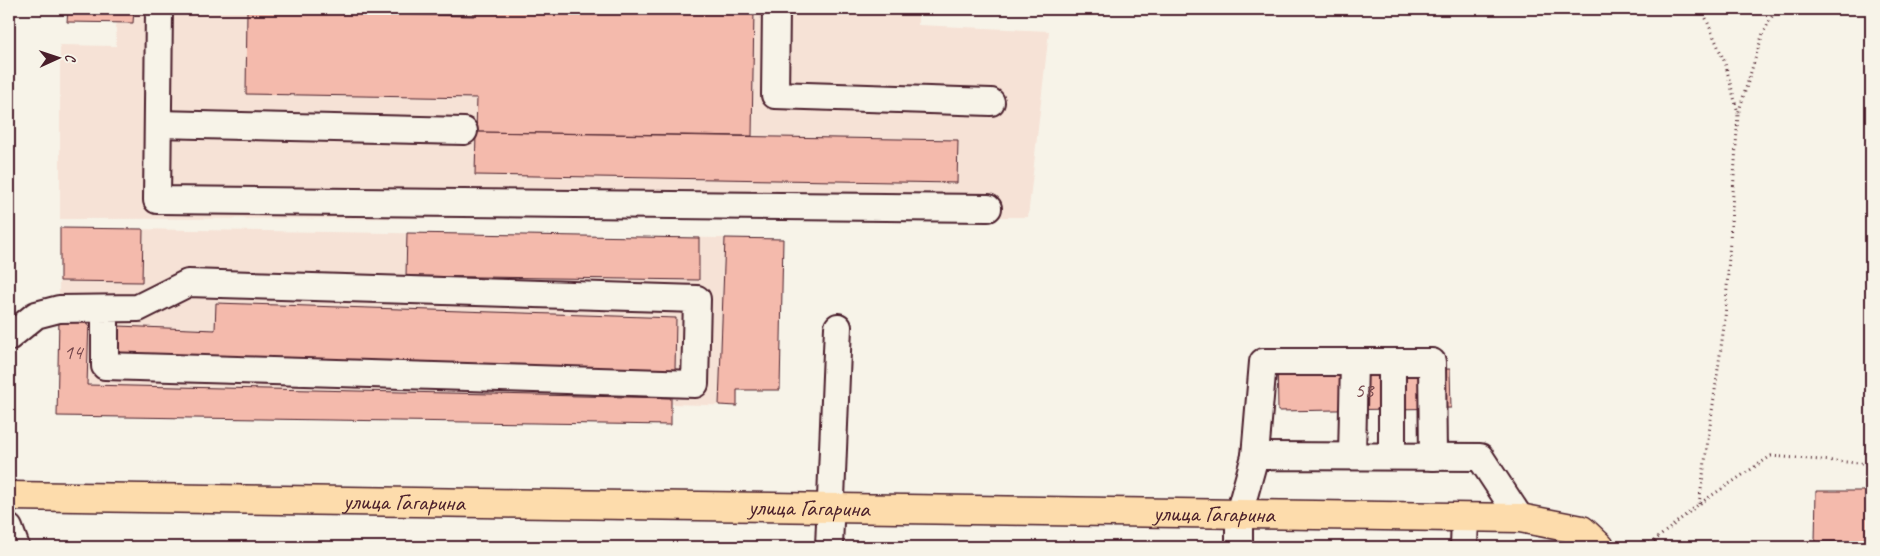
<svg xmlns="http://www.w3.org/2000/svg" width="1880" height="556" viewBox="0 0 1880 556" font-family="Caveat,sans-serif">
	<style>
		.built { fill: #f6e2d6 }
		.building { fill: #f4baac; stroke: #4a1f2b }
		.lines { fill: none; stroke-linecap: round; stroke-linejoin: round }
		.minor-casing { stroke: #4a1f2b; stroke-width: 30 }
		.major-casing { stroke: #4a1f2b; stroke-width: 31 }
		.path { stroke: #4a1f2b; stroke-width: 3; stroke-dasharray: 1 4; stroke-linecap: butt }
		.minor { stroke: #f7f3e8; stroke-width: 26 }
		.major { stroke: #fddcac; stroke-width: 28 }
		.labels { text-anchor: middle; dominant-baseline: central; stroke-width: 4; stroke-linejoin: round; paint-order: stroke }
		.number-label { font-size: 21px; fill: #74464b }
		.street-label { font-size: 24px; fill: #4a1f2b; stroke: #f7f3e8 }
	</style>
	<rect width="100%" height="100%" fill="#f7f3e8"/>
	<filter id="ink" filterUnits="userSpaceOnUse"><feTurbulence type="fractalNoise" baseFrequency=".02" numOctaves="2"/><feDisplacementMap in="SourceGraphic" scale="10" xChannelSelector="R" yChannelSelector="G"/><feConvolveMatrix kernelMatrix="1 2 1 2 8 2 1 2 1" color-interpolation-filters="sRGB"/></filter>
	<g filter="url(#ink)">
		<!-- built -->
		<g class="built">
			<polygon points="116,9 918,9 918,25 1049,31 1028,217 60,219 60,45 116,46"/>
			<polygon points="60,228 783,239 780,390 738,390 737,406 671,404 671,425 57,416"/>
		</g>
		<!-- building -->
		<g class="building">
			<polygon points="68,9 134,9 133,23 67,22"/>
			<polygon points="474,9 754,9 752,136 476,132 477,98 246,94 247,11 474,16"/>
			<polygon points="476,132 958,140 957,183 475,175"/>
			<polygon points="60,228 143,229 142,282 60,281"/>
			<polygon points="407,233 699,238 699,280 406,276"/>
			<polygon points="725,238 783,239 780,390 737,390 737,406 719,405"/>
			<polygon points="216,303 676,318 675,371 117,353 118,326 215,330"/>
			<polygon points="59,318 89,319 87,385 671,398 671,425 57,416"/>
			<polygon points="1277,355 1320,372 1450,369 1451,408 1278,411"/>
			<polygon points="1816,491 1871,491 1871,541 1815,542"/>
		</g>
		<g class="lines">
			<!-- minor casing -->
			<g class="minor-casing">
				<g id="minor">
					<polyline points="159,9 157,200 988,208"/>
					<polyline points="776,9 775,95 991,102"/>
					<polyline points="158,124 464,131"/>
					<polyline points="9,337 36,315 59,309 138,308 188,283 697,299 695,384 105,366 105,309"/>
					<polyline points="1392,362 1392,456"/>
					<polyline points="1255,456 1263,362 1432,362 1433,457"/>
					<polyline points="1352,456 1354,362"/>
					<polyline points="9,528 16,547"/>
					<polyline points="829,547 838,327"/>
					<polyline points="1239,547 1239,514 1255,456 1480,457 1520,518"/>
					<polyline points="1464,547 1465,517"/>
				</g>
			</g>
			<!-- major casing -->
			<g class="major-casing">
				<g id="major">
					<path id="s1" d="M9,496l1511,22 62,12 18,17"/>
				</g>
			</g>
			<!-- path -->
			<g class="path">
				<polyline points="1702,9 1725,63 1738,113"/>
				<polyline points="1699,504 1725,319 1738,114 1763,33 1776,9"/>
				<polyline points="1640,547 1654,541 1699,504 1771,456 1871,464"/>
			</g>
			<!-- minor -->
			<use href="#minor" class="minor"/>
			<!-- major -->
			<use href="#major" class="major"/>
		</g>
	</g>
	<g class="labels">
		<!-- number labels -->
		<g class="number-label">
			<text x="73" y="352">14</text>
			<text x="1364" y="390">53</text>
		</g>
		<!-- street labels -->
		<g class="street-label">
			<text stroke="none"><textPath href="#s1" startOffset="395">улица Гагарина</textPath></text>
			<text stroke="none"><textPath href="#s1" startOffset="800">улица Гагарина</textPath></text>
			<text stroke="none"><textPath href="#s1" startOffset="1205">улица Гагарина</textPath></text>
		</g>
	</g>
	<!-- margin -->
	<rect width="1880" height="556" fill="none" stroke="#f7f3e8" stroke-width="30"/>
	<rect x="15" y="15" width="1850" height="526" fill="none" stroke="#4a1f2b" stroke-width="2" filter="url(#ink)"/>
	<!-- north arrow -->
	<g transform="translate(58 58) rotate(87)" stroke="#f7f3e8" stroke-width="4" paint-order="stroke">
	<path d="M0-4L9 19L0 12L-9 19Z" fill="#4a1f2b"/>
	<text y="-8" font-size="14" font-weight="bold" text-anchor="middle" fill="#4a1f2b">С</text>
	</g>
</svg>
